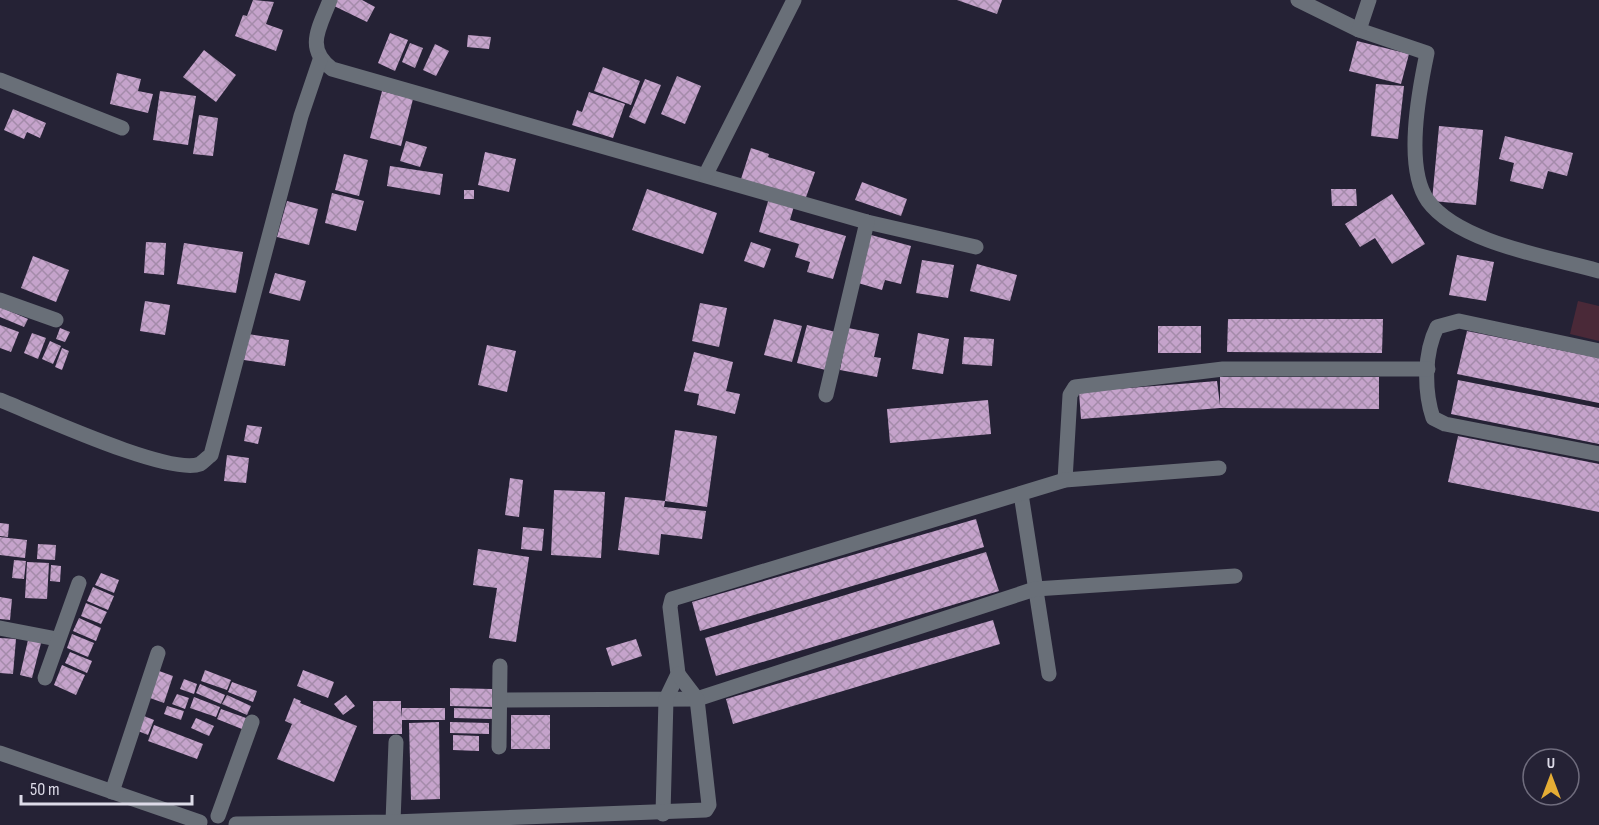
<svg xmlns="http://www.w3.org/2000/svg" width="1599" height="825" viewBox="0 0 1599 825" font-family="'Sofia Sans Condensed',sans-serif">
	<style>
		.garden { fill: #4a2938 }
		.building { fill: url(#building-cross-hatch) }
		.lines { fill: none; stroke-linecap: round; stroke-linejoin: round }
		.minor { stroke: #696f78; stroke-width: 15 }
	</style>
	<defs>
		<pattern id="building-cross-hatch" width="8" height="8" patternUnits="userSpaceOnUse" patternTransform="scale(1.5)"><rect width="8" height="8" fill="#c5a3cb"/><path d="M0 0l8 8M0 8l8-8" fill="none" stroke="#a48baa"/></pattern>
	</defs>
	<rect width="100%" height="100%" fill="#252235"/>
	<!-- garden -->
	<polygon class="garden" points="1578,301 1599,306 1599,341 1570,334"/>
	<!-- building -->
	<g class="building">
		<polygon points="253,0 274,2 266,24 283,30 276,51 235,36 243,15 247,16"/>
		<polygon points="334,0 362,0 375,7 367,22 332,5"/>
		<polygon points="957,0 1002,0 997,14"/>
		<polygon points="390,33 408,40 395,71 378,63"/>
		<polygon points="468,35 491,37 489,49 467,47"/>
		<polygon points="1357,41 1409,54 1401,84 1349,71"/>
		<polygon points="410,43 423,48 415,68 402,62"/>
		<polygon points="435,44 449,51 436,76 423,70"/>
		<polygon points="204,50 236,75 216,102 183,77"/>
		<polygon points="603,67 640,81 631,105 594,91"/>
		<polygon points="117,73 141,79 138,91 153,94 148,113 110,104"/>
		<polygon points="677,76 701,86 685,124 661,114"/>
		<polygon points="645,79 661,85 645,124 629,117"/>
		<polygon points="1376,84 1404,86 1398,139 1371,136"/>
		<polygon points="160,91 196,96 188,145 153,140"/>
		<polygon points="382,91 413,99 401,146 370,138"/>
		<polygon points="589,92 625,104 613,138 572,125 577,110 582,112"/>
		<polygon points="13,109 46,123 40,138 27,132 24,139 4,130"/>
		<polygon points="199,115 218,118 213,156 193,154"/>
		<polygon points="1439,126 1483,130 1476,205 1432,201"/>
		<polygon points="1505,136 1573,153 1567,176 1548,171 1543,189 1510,181 1514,163 1499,159"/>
		<polygon points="406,141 427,147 420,167 400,161"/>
		<polygon points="751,148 769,154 768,157 815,172 805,200 741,179"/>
		<polygon points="485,152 516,159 509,192 478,185"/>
		<polygon points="344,154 368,160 359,196 335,190"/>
		<polygon points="390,166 443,174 440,195 387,186"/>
		<polygon points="862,182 907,199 901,216 855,200"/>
		<polygon points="647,189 717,213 703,254 632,230"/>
		<polygon points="1331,189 1356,189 1357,206 1332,206"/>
		<rect x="464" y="190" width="10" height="9"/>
		<polygon points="332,193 364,201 356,231 325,223"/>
		<polygon points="1392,194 1425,244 1392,264 1375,238 1360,247 1345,224"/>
		<polygon points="769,198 794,206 790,220 846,236 833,279 807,272 810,262 795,257 799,244 759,232"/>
		<polygon points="287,201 318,209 309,245 277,237"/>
		<polygon points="871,235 911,246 901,284 885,280 882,290 858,283"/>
		<polygon points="146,242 166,243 164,275 144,273"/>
		<polygon points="751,242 771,249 764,268 744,261"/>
		<polygon points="184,243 243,252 236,293 177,284"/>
		<polygon points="1457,255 1494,262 1486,301 1449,295"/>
		<polygon points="33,256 69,270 56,302 21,288"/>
		<polygon points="922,260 954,265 948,298 916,293"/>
		<polygon points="977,264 1017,275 1010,301 970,291"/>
		<polygon points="275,273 306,281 300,301 269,293"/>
		<polygon points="145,301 170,305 165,335 140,331"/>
		<polygon points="700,303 727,308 719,347 692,341"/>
		<polygon points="0,307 28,319 24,327 0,317"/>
		<polygon points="774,319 802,326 792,362 764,355"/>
		<polygon points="1228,319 1383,319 1382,353 1227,352"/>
		<polygon points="0,325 19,332 11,352 0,348"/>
		<polygon points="807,325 840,333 830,371 797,363"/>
		<rect x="1158" y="326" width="43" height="27"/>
		<polygon points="60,328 70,332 65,342 56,339"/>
		<polygon points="848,328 879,334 874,357 881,358 877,377 840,370"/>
		<polygon points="1467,331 1599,358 1599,403 1457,374"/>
		<polygon points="32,333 46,338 38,359 24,353"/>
		<polygon points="918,333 949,339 943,374 912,369"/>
		<polygon points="248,334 289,340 285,366 244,360"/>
		<polygon points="964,337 994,339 992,366 962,364"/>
		<polygon points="50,341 61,346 53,364 42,359"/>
		<polygon points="487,345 516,351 507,392 478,385"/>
		<polygon points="62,348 69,351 62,370 55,367"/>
		<polygon points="694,352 733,362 726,391 740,394 735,414 697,405 699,394 684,391"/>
		<polygon points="1220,377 1379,377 1379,409 1220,408 1081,419 1079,392 1217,381 1220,405"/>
		<polygon points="1458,380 1599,408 1599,444 1451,414"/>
		<polygon points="988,400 991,434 890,443 887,409"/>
		<polygon points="247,425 262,427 258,444 244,441"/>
		<polygon points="675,430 717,436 707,507 665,501"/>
		<polygon points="1458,436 1599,464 1599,512 1448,482"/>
		<polygon points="227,455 249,458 246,483 224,481"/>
		<polygon points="510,478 523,480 519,517 505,515"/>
		<polygon points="554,490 605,492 601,558 551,555"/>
		<polygon points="625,497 665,501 664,507 706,511 702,539 661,534 659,555 618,550"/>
		<polygon points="976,519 984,547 700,631 692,602"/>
		<polygon points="0,523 9,524 8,537 0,536"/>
		<polygon points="523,527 544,529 542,551 521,549"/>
		<polygon points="0,537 27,540 25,558 0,555"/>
		<polygon points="38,544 56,545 55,560 37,559"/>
		<polygon points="478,549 529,557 516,642 489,638 497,588 473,585"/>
		<polygon points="986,552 999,591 716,676 705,638"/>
		<polygon points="14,560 26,561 24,579 12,578"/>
		<polygon points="27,562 49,563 47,599 25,598"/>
		<polygon points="51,565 61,566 60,582 50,581"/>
		<polygon points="101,573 119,580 114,593 95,585"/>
		<polygon points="93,587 114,596 108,610 87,601"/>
		<polygon points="0,597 12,599 10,620 0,619"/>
		<polygon points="86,603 107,612 101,624 81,616"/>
		<polygon points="79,618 101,628 96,641 73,631"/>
		<polygon points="993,620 1000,644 733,724 726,699"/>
		<polygon points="72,634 94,643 88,657 67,648"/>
		<polygon points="0,638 16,639 13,674 0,673"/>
		<polygon points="636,639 642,656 612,666 606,648"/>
		<polygon points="28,640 41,643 32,678 20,675"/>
		<polygon points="70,652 92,661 87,673 65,663"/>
		<polygon points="62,665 85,675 76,695 54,685"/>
		<polygon points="205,670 231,680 227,690 201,681"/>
		<polygon points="303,670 334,682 328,698 297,686"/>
		<polygon points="159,671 173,676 164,703 150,698"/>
		<polygon points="184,679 197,684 194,694 180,689"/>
		<polygon points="232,682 257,691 253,702 228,692"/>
		<polygon points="200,684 225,695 221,704 196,693"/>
		<polygon points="450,688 492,689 492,707 450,706"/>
		<polygon points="177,694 189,698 185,709 172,704"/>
		<polygon points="227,695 251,706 247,715 222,704"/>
		<polygon points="346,695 355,706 343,715 334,704"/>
		<polygon points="194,697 220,707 216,717 190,708"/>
		<polygon points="294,698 301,701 300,703 357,726 334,782 277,759 292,724 285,721"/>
		<polygon points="373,701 401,701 401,718 402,708 445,708 445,720 402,720 402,734 373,734"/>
		<polygon points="167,706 184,711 181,720 164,714"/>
		<polygon points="454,708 493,709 493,719 454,718"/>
		<polygon points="221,709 246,718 242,729 217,719"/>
		<rect x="511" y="715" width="39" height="34"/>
		<polygon points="144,716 154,720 148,735 138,731"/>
		<polygon points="196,718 214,726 209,736 191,728"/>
		<polygon points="439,722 440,799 411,800 409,723"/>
		<polygon points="450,722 489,723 489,734 450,733"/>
		<polygon points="154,725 203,744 197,759 148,741"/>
		<polygon points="453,735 479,736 479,751 453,750"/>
	</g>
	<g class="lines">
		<!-- minor -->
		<g class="minor">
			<path d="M330,0c-10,27 -26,48 2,69l535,153 109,25"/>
			<path d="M1298,0l61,30 68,23c-8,38 -23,115 1,148 31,42 122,56 171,70"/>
			<polyline points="1359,30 1369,0"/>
			<polyline points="0,80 122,128"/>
			<polyline points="706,174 794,0"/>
			<polyline points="0,300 56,320"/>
			<path d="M1599,351l-140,-30 -22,6c-13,26 -13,64 -4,91l12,6 154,30"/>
			<polyline points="826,395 867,222"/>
			<path d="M0,400c36,14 169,76 200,64 3,-2 8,-7 11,-9l90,-339 19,-56"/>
			<polyline points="1065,480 1070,395 1075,387 1223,369 1428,369"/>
			<polyline points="1021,494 1049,674"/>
			<polyline points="0,628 57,639"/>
			<polyline points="45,678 79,583"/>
			<polyline points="500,700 697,699 1035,589 1235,576"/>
			<polyline points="499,747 500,666"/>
			<polyline points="0,753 200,822"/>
			<polyline points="112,792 158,653"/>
			<polyline points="663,814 666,699 678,674 670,607 672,599 1065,480 1219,468"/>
			<polyline points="218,816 252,722"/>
			<polyline points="393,822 396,742"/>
			<polyline points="236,824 393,822 706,810 709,805 697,699 678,674"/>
		</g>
	</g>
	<!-- north arrow -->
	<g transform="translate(1551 777)"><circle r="28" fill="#252235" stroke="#6f6c7d" stroke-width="1.5"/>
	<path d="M0-4.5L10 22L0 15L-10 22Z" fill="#e5ad35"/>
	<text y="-9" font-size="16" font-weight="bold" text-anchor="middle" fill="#dddbe8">U</text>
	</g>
	<!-- scale -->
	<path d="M21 795v9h171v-9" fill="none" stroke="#dddbe8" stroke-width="3"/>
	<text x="30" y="795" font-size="18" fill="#dddbe8" stroke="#252235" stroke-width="4.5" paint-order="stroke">50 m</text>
</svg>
